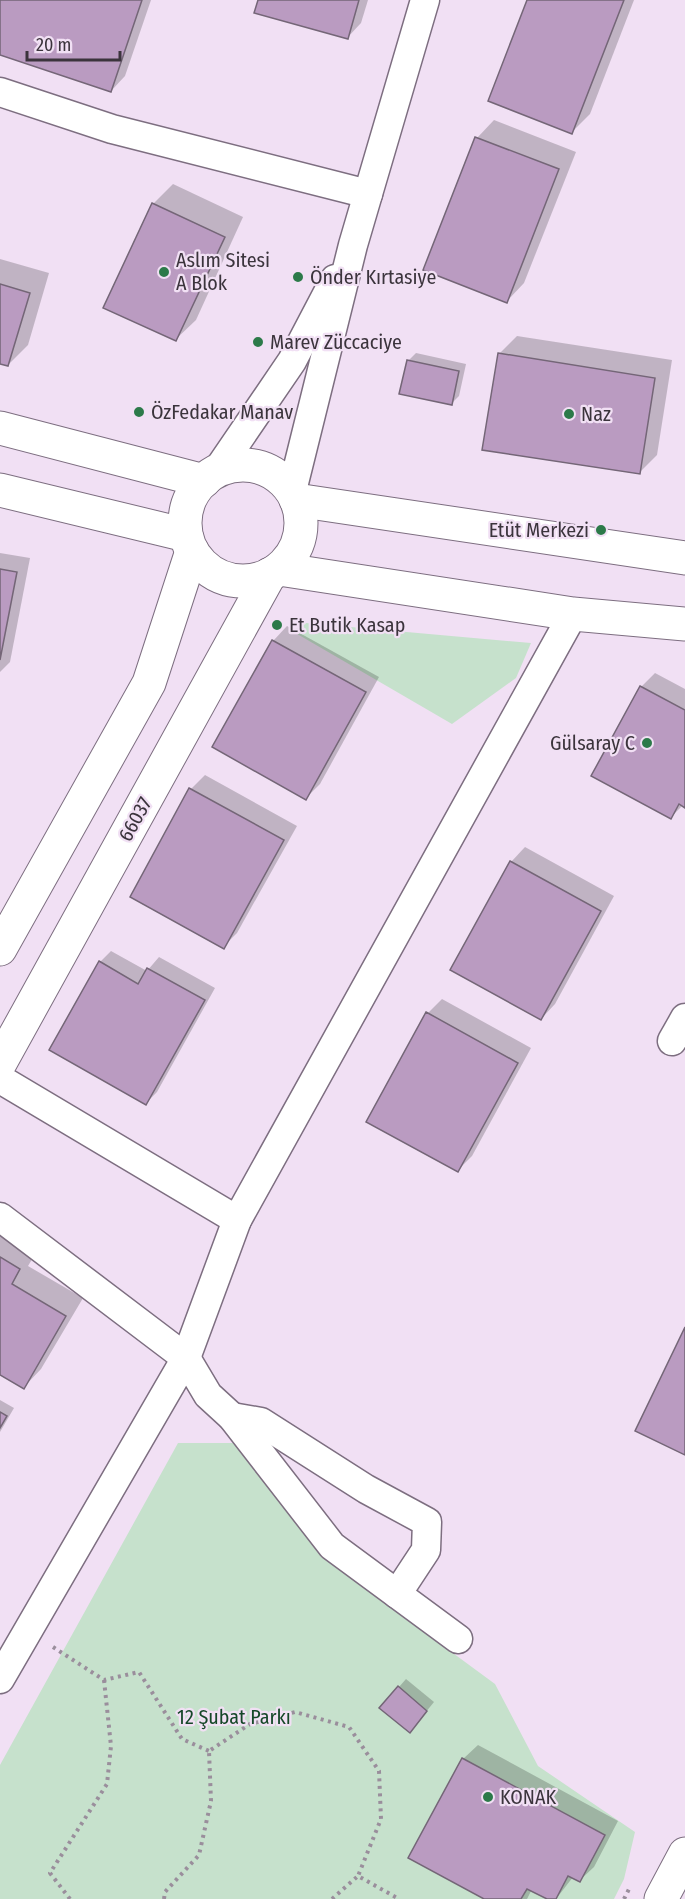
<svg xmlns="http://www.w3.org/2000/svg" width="685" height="1899" viewBox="0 0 685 1899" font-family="'Fira Sans Condensed',sans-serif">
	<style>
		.green { fill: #c6e1cc }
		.shadow { fill: #0003 }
		.building { fill: #ba9bc1; stroke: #746677; stroke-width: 1.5 }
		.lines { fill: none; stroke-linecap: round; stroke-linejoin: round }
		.minor-casing { stroke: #7d6e80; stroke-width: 31 }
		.tertiary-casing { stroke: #7d6e80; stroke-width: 35 }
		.primary-casing { stroke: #7d6e80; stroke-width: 35 }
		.path { stroke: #9a8e9c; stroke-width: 4; stroke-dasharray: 3 4.5; stroke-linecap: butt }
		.minor { stroke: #fff; stroke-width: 28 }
		.tertiary { stroke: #fff; stroke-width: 33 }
		.primary { stroke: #fff; stroke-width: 33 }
		.poi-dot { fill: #2c7a49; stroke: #f1e0f4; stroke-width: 2 }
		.labels { text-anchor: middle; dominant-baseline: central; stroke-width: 4.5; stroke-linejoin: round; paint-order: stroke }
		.poi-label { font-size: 20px; fill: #3b343c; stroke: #f1e0f4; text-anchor: start }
		.street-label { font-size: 20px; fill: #3b343c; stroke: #f1e0f4 }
		.park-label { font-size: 20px; fill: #154728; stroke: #f1e0f4 }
	</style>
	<rect width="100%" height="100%" fill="#f1e0f4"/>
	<!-- green -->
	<g class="green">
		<polygon points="306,623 531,643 516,678 452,724 292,631"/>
		<polygon points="178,1443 250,1443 317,1523 321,1556 495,1684 538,1766 635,1832 624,1879 614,1899 0,1899 0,1765"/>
	</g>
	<!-- shadow -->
	<g class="shadow">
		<polygon points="0,0 151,0 125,76 111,91 0,53"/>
		<polygon points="259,0 368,0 361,23 347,38"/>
		<polygon points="529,0 634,0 590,114 572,132"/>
		<polygon points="494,120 576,152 524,283 507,301 425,270 477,138"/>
		<polygon points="173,184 243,217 196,320 176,339 153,204"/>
		<polygon points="0,259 49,273 28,345 8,365 0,362"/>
		<polygon points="517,336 672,360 657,455 640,472 499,354"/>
		<polygon points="416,353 466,364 459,396 451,404 408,361"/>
		<polygon points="0,553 30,558 10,662 0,672"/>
		<polygon points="287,626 379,677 320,784 306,798 214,747 273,641"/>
		<polygon points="655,673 685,689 685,806 683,805 670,818 593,776 641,687"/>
		<polygon points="205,775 297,826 237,933 223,947 191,789"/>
		<polygon points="525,847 614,896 555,1004 541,1019 511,862"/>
		<polygon points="111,951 147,971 159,957 215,988 157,1092 146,1103 100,962"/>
		<polygon points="442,999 531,1048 472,1156 458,1170 428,1013"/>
		<polygon points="0,1230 37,1251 28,1266 83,1298 41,1369 24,1387 0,1373"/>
		<polygon points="0,1400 14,1408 0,1432"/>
		<polygon points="406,1679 434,1702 417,1723 399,1687"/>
		<polygon points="478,1745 618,1821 594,1867 579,1881 573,1877 556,1899 550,1899 532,1889 527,1899 487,1899 463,1759"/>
	</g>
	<!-- building -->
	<g class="building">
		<polygon points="0,0 142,0 111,92 0,55"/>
		<polygon points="258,0 359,0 348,39 254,13"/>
		<polygon points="527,0 624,0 572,134 488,101"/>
		<polygon points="475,137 559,169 507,303 423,270"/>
		<polygon points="152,203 225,237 176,341 103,308"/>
		<polygon points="0,284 30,293 8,366 0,364"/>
		<polygon points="498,353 655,378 640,474 482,450"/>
		<polygon points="407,360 459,371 452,405 399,394"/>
		<polygon points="0,569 17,572 0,660"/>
		<polygon points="272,640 366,692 306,800 212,747"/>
		<polygon points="640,686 685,710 685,808 679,804 671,819 591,776"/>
		<polygon points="189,788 284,840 224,949 130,897"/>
		<polygon points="510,861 601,911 541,1020 450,970"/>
		<polygon points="99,961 138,984 147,968 205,1000 146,1105 49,1050"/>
		<polygon points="426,1012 518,1063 458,1172 366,1122"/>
		<polygon points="0,1257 20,1269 12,1284 66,1316 24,1389 0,1375"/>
		<polygon points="685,1327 685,1455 635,1431"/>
		<polygon points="0,1412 7,1416 0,1428"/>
		<polygon points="398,1686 427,1711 410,1733 379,1708"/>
		<polygon points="462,1758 605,1835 580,1882 568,1876 556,1899 547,1899 527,1889 521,1899 484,1899 408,1858"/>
	</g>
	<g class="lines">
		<!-- minor casing -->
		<g class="minor-casing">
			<g id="minor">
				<polyline points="0,92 112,129 368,194"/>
				<polyline points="217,471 292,361 335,279"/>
				<polyline points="292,491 353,245 425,0"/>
				<polyline points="672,1041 685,1018"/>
				<polyline points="0,1079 237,1220"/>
				<polyline points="0,1217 186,1358 208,1395 232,1417 332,1546 458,1639"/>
				<polyline points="232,1417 261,1422 366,1489 427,1522 426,1550 397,1594"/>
				<polyline points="0,1679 186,1358 237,1220 573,614"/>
			</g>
		</g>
		<!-- tertiary casing -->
		<g class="tertiary-casing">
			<g id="tertiary">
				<polyline points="0,428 204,481"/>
				<circle cx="243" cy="523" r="58"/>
				<polyline points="0,490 186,535"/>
				<polyline points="296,500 685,558"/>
				<polyline points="279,569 573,614 685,624"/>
				<polyline points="0,949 149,683 192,551"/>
				<polyline points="0,1063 270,574"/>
			</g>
		</g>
		<!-- primary casing -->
		<g class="primary-casing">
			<polyline id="primary" points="661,1899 685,1854"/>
		</g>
		<!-- path -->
		<g class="path">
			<polyline points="53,1647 104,1680 139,1672 182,1739 209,1751"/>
			<polyline points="70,1899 50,1873 107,1784 111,1746 104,1680"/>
			<polyline points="164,1899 165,1892 199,1855 211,1801 209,1751 250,1724 295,1712 349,1727 379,1771 381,1819 358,1876 399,1899"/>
			<polyline points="332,1899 358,1876"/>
			<polyline points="624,1899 629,1889"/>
		</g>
		<!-- minor -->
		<use href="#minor" class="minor"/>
		<!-- tertiary -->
		<use href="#tertiary" class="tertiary"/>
		<!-- primary -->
		<use href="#primary" class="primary"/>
	</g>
	<!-- markers -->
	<g class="poi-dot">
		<circle cx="164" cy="272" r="6"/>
		<circle cx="298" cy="277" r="6"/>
		<circle cx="258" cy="342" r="6"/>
		<circle cx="139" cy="412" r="6"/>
		<circle cx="569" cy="414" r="6"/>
		<circle cx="601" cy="530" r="6"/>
		<circle cx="277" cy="625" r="6"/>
		<circle cx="647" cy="743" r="6"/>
		<circle cx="488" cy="1797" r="6"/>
	</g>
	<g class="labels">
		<!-- poi labels -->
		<g class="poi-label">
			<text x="176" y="260">Aslım Sitesi<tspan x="176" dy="23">A Blok</tspan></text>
			<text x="310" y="277">Önder Kırtasiye</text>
			<text x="270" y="342">Marev Züccaciye</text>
			<text x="151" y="412">ÖzFedakar Manav</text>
			<text x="581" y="414">Naz</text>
			<text x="589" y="530" text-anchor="end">Etüt Merkezi</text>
			<text x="289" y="625">Et Butik Kasap</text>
			<text x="635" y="743" text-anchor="end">Gülsaray C</text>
			<text x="500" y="1797">KONAK</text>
		</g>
		<!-- street labels -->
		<g class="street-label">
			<text transform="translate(135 819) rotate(-61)">66037</text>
		</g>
		<!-- park labels -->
		<g class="park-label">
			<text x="234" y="1717">12 Şubat Parkı</text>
		</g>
	</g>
	<!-- scale -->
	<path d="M27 51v9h93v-9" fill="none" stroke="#3b343c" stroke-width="3"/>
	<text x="36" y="51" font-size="18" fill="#3b343c" stroke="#f1e0f4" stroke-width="4.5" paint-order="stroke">20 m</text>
</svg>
